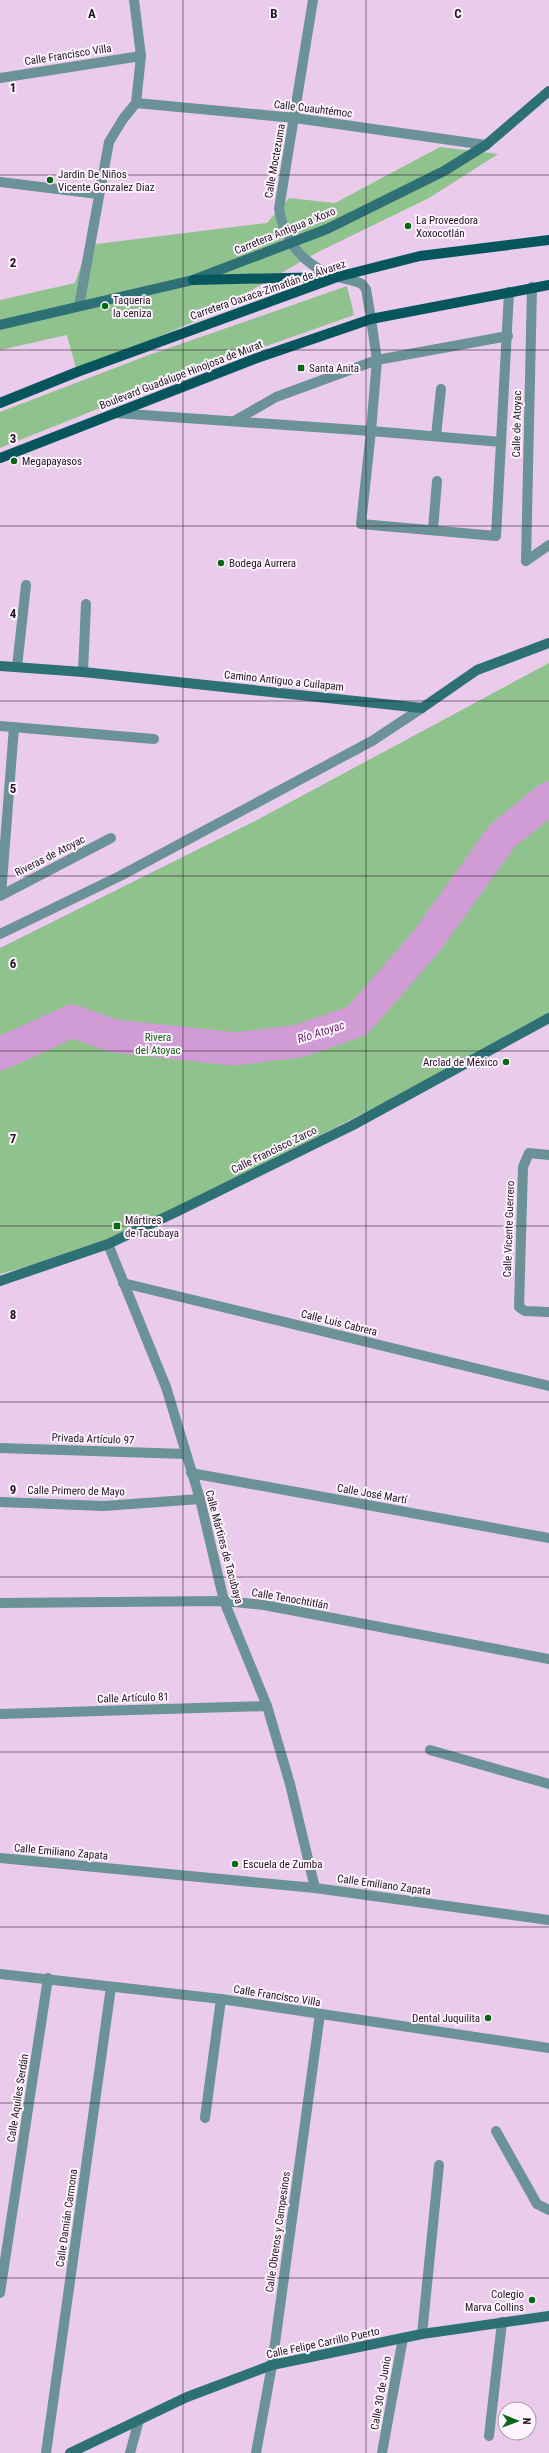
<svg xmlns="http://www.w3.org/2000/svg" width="549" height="2453" viewBox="0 0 549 2453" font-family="'Roboto Condensed',sans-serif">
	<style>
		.green { fill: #90c28e }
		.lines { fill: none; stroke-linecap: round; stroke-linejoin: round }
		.river { stroke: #d19cd6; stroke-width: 33 }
		.lane { stroke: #6a9297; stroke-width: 10 }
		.street { stroke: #6a9297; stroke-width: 10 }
		.secondary { stroke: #2d7177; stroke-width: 10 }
		.primary { stroke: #08565d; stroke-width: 10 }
		.grid { fill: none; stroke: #211622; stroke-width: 1; stroke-opacity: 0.55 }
		.poi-dot { fill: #066813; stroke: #fef4fe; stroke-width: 1.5 }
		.labels { text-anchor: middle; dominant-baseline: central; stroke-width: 4; stroke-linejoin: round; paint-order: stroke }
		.street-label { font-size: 11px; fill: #211622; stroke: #fef4fe }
		.poi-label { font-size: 11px; fill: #211622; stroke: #fef4fe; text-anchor: start }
		.park-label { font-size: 11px; fill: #15641b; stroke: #fef4fe }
		.water-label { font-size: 12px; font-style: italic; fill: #6c2d73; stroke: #fef4fe }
		.grid-label { font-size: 13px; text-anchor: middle; font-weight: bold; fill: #211622; stroke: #fef4fe; stroke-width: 4; stroke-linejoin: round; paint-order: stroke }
	</style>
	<rect width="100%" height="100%" fill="#eacbec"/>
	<!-- green -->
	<g class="green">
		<polygon points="440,147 498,154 429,198 314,254 207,316 77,372 67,335 0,350 0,300 75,283 88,245 267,223 289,198 335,203"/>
		<polygon points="347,286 354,315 165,382 0,448 0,412 146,356"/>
		<polygon points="549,663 549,1018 108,1244 0,1274 0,948 257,820"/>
	</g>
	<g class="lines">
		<!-- river -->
		<polyline class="river" points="0,1054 72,1021 114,1036 235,1049 299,1041 357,1021 426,942 502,836 549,798"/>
		<!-- lane -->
		<g class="lane">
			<polyline points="115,413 371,431 377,360 371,319"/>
			<polyline points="236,420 276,397 377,360 508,336"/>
			<polyline points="436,436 441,389"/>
			<polyline points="501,442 371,431 361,524 496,536 509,292"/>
			<polyline points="433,529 437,481"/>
			<polyline points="83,672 86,604"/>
			<polyline points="130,2453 139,2420"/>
		</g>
		<!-- street -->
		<g class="street">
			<path d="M313,0l-34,209c6,34 24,56 56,67 9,3 18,4 27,8l4,5 5,30"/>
			<polyline points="0,78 141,56"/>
			<polyline points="136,103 295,118 486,145"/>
			<polyline points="0,182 98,194"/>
			<polyline points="79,306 109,142 123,119 136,103 141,56 134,0"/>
			<polyline points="526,561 532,287"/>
			<polyline points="526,561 549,545"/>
			<polyline points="17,667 26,585"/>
			<polyline points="0,726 154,739"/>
			<polyline points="1,895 14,727"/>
			<polyline points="0,896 111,838"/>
			<polyline points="0,934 120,876 372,741 422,708"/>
			<polyline points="549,1155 529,1153 523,1167 519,1307 525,1311 549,1312"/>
			<polyline points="108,1244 166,1387 200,1499 224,1601 267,1706 290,1784 315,1888"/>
			<polyline points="123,1283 549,1386"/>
			<polyline points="0,1448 185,1454"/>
			<polyline points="191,1473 549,1538"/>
			<polyline points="0,1502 104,1506 200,1499"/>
			<polyline points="0,1603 224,1601 264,1605 549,1659"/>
			<polyline points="0,1714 267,1706"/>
			<polyline points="430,1750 549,1784"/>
			<polyline points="0,1858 315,1888 549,1920"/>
			<polyline points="0,1974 221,1999 549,2048"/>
			<polyline points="205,2118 221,1999"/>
			<polyline points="496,2131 537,2204 549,2210"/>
			<polyline points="0,2293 48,1978"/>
			<polyline points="422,2334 439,2165"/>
			<polyline points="489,2436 502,2322"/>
			<polyline points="46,2453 111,1987"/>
			<polyline points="256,2453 272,2365 320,2014"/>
			<polyline points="382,2453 403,2338"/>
		</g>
		<!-- secondary -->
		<g class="secondary">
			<polyline points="0,325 193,280 327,229 444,171 486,145 549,91"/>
			<polyline points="0,666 83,672 422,708 477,670 549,643"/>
			<polyline points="0,1281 108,1244 176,1212 353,1125 549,1018"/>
			<polyline points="70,2453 187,2397 272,2365 422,2334 549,2316"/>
		</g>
		<!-- primary -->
		<g class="primary">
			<polyline points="193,280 329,277"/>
			<polyline points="0,403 77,372 337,277 420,256 549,240"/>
			<polyline points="0,458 257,358 371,319 549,285"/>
		</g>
	</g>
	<!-- grid -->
	<path class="grid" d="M183,0v2453M366,0v2453M0,175h549M0,350h549M0,526h549M0,701h549M0,876h549M0,1051h549M0,1226h549M0,1402h549M0,1577h549M0,1752h549M0,1927h549M0,2103h549M0,2278h549"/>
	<!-- markers -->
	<g class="poi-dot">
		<circle cx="50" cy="180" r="4"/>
		<circle cx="408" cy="226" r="4"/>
		<circle cx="105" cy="306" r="4"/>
		<rect x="297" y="364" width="8" height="8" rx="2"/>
		<circle cx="14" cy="461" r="4"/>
		<circle cx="221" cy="563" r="4"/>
		<circle cx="506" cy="1062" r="4"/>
		<rect x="113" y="1222" width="8" height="8" rx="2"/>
		<circle cx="235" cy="1864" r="4"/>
		<circle cx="488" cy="2018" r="4"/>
		<circle cx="532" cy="2300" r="4"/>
	</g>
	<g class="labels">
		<!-- street labels -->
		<g class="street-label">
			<text transform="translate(68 55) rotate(-9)">Calle Francisco Villa</text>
			<text transform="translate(313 109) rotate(7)">Calle Cuauhtémoc</text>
			<text transform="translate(275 161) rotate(-80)">Calle Moctezuma</text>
			<text transform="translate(285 231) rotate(-22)">Carretera Antigua a Xoxo</text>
			<text transform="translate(268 290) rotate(-19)">Carretera Oaxaca-Zimatlán de Álvarez</text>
			<text transform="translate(181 375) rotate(-21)">Boulevard Guadalupe Hinojosa de Murat</text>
			<text transform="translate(517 424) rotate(-89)">Calle de Atoyac</text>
			<text transform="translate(284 681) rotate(6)">Camino Antiguo a Cuilapam</text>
			<text transform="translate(50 856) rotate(-27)">Riveras de Atoyac</text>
			<text transform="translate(274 1150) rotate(-26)">Calle Francisco Zarco</text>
			<text transform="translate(509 1229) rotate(-88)">Calle Vicente Guerrero</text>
			<text transform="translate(339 1323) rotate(14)">Calle Luis Cabrera</text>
			<text transform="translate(93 1439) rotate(2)">Privada Artículo 97</text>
			<text transform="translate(76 1491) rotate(1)">Calle Primero de Mayo</text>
			<text transform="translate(372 1494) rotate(10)">Calle José Martí</text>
			<text transform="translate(224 1547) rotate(75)">Calle Mártires de Tacubaya</text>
			<text transform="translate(290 1599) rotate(10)">Calle Tenochtitlán</text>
			<text transform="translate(133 1698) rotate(-2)">Calle Artículo 81</text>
			<text transform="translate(61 1852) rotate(5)">Calle Emiliano Zapata</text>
			<text transform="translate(384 1885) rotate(8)">Calle Emiliano Zapata</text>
			<text transform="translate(277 1996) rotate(9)">Calle Francisco Villa</text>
			<text transform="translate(18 2098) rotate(-81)">Calle Aquiles Serdán</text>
			<text transform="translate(67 2218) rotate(-82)">Calle Damián Carmona</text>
			<text transform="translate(278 2232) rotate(-82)">Calle Obreros y Campesinos</text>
			<text transform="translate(323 2343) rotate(-12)">Calle Felipe Carrillo Puerto</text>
			<text transform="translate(381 2393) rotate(-80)">Calle 30 de Junio</text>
		</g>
		<!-- poi labels -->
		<g class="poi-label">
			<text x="58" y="174">Jardin De Niños<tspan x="58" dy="13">Vicente Gonzalez Diaz</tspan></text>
			<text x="416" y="220">La Proveedora<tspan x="416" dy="13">Xoxocotlán</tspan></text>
			<text x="113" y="300">Taqueria<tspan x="113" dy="13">la ceniza</tspan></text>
			<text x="309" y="368">Santa Anita</text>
			<text x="22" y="461">Megapayasos</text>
			<text x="229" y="563">Bodega Aurrera</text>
			<text x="498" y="1062" text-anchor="end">Arclad de México</text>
			<text x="125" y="1220">Mártires<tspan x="125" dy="13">de Tacubaya</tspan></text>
			<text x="243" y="1864">Escuela de Zumba</text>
			<text x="480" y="2018" text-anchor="end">Dental Juquilita</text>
			<text x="524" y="2294" text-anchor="end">Colegio<tspan x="524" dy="13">Marva Collins</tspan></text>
		</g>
		<!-- park labels -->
		<g class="park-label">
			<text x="158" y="1037">Rivera<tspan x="158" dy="13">del Atoyac</tspan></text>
		</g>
		<!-- water labels -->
		<g class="water-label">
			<text transform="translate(321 1032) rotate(-18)">Río Atoyac</text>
		</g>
	</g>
	<g class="grid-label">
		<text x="92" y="18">A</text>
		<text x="274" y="18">B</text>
		<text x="458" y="18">C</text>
		<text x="13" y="92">1</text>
		<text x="13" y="267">2</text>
		<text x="13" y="443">3</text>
		<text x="13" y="618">4</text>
		<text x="13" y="793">5</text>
		<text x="13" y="968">6</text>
		<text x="13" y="1143">7</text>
		<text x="13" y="1319">8</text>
		<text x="13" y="1494">9</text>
	</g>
	<!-- north arrow -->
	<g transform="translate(517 2421) rotate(91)"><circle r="19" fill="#fef4fe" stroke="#a69ba6"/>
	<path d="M0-3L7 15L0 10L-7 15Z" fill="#066813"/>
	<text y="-6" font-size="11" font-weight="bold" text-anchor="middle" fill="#211622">N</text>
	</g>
</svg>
